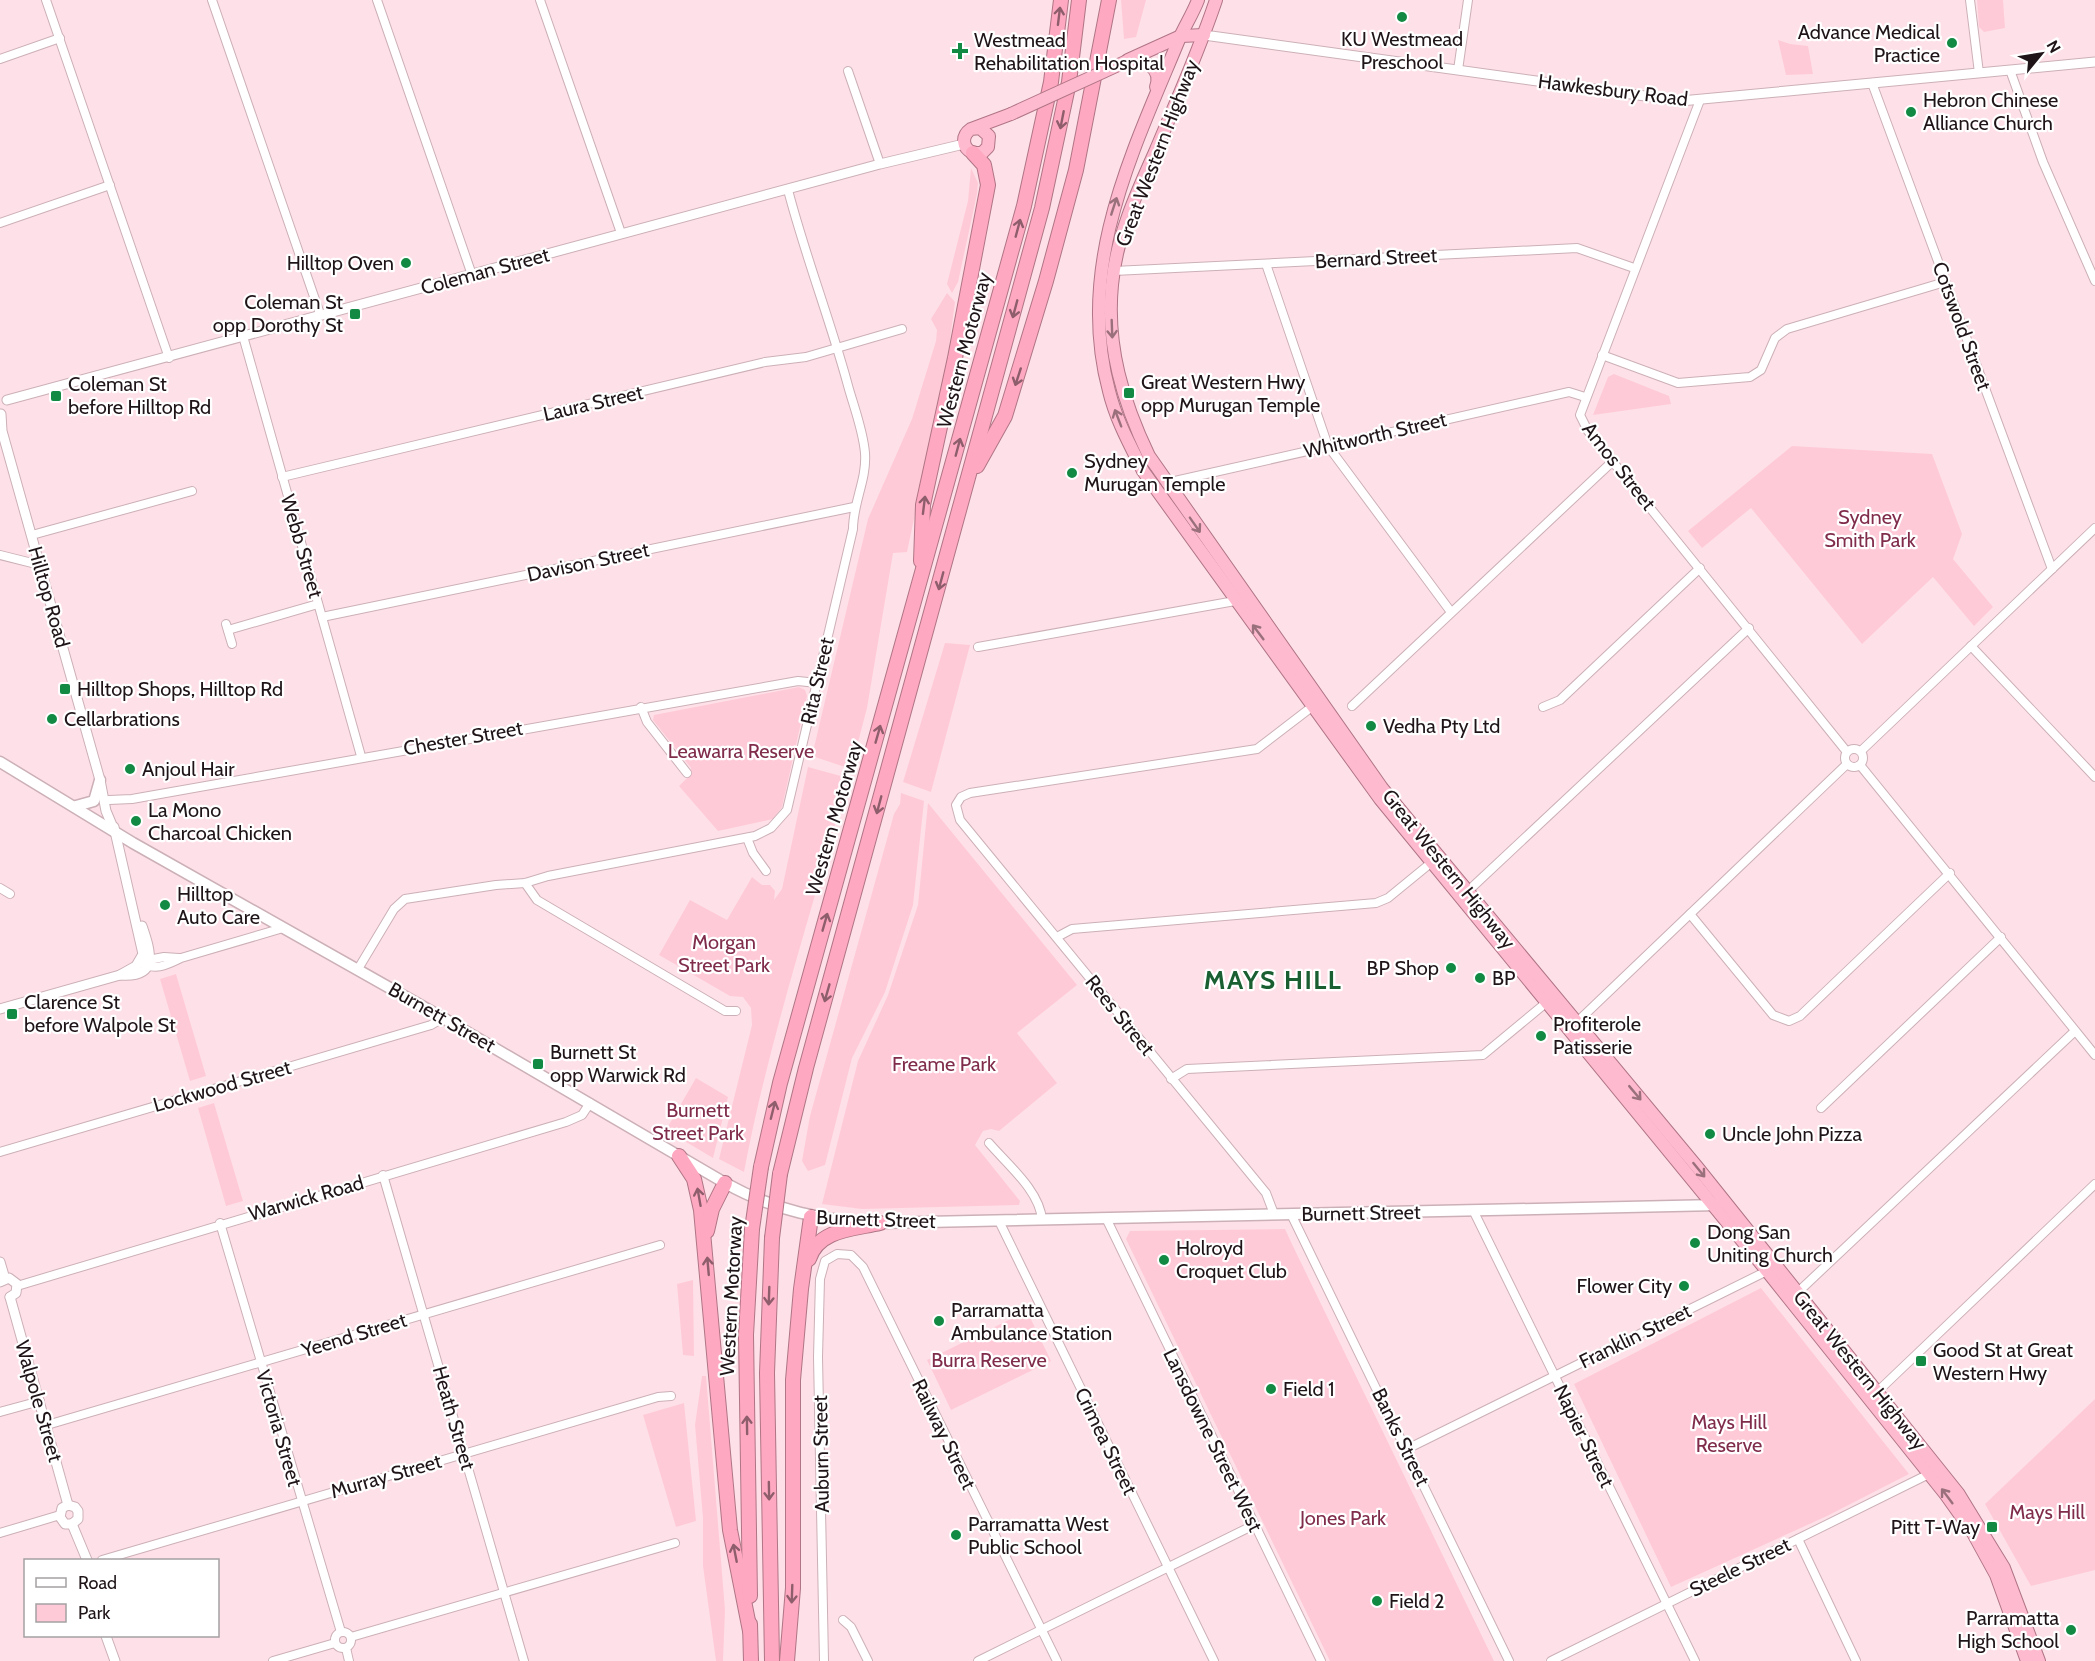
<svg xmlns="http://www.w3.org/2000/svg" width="2095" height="1661" viewBox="0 0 2095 1661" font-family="Cabin,sans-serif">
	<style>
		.green { fill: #ffcad8 }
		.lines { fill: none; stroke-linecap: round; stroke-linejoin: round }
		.minor-casing { stroke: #ccb0b7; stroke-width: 10 }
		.tertiary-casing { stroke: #ccb0b7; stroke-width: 11 }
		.secondary-casing { stroke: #ccb0b7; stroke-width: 13 }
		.trunk-casing { stroke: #b07586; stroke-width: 14 }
		.motorway-casing { stroke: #b07586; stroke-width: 16 }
		.minor { stroke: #fff; stroke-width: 8 }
		.tertiary { stroke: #fff; stroke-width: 9 }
		.secondary { stroke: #fff; stroke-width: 10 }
		.trunk { stroke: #febace; stroke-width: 12 }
		.motorway { stroke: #fea8c1; stroke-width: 14 }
		.trunk-bridge-casing { stroke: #b07586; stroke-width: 14; stroke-linecap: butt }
		.motorway-bridge-casing { stroke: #b07586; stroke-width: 16; stroke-linecap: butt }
		.trunk-bridge { stroke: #febace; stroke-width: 12 }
		.motorway-bridge { stroke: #fea8c1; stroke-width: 14 }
		.oneway { stroke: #8e5e6c }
		.oneway2 { stroke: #9a707c }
		.poi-dot { fill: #128a44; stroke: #fff; stroke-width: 2 }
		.labels { text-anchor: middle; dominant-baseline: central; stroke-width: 4.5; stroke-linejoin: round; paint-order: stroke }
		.poi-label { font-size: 20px; fill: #1f1518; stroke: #fff; text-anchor: start }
		.street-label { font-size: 20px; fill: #1f1518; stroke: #fff }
		.park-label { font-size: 20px; fill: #802c4b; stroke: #fff }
		.district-label { font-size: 26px; font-weight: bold; letter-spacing: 1.5px; fill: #1a5f32; stroke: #fff }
	</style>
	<rect width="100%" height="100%" fill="#fee1e8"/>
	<!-- green -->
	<g class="green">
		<polygon points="1121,0 1146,0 1136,37 1124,39"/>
		<polygon points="1977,0 2003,0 2005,28 1984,32 1979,27"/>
		<polygon points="1778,40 1790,44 1808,46 1813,74 1786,75"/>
		<polygon points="971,168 978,183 977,194 958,282 952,293 947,284 968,201"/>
		<polygon points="947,293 955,302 947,363 907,552 893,553 867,708 851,769 812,756 868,519 912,419 936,341 937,330 931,319"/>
		<polygon points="1614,374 1669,396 1671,404 1593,415 1608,377"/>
		<polygon points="1792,446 1932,454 1962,534 1953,559 1993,607 1974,626 1933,577 1862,644 1751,508 1702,548 1688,531"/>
		<polygon points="945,643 970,645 931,792 903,782"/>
		<polygon points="799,687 805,690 807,696 782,807 773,819 718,831 679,786 691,774 691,768 653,720 654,715"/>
		<path d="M808,767l40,11c-35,131 -79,261 -104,394l-25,-13 33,-134 -1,-17 -8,-11 -13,-1 -71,-41 31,-55 37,20 25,-43 10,8h8l5,6 -1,9 8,-11z"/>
		<polygon points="901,793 924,801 913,905 885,992 852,1058 825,1165 808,1171 802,1161 810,1116 894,814 900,804"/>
		<polygon points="928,803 1077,985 1017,1033 1057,1083 999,1131 991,1129 983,1131 975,1145 1020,1201 1019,1205 862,1209 822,1204 858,1061 888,995 918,905"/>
		<polygon points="176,974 206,1076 190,1081 160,979"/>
		<polygon points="696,1078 728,1097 713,1158 666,1130"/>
		<polygon points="214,1103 243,1201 226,1206 198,1108"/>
		<polygon points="1285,1229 1291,1242 1494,1661 1330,1661 1126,1239 1130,1231"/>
		<polygon points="693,1280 694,1356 683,1355 677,1284"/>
		<polygon points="1761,1288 1909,1474 1827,1516 1671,1587 1574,1384"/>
		<polygon points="1027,1311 1051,1361 951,1410 927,1360"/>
		<polygon points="702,1376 706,1376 725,1610 723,1661 716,1661 703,1566 703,1518 695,1425"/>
		<polygon points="2095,1399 2095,1570 2031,1586 1985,1504"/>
		<polygon points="684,1403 696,1521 676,1527 643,1415"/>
	</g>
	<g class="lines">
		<!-- minor casing -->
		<g class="minor-casing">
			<g id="minor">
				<polyline points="46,0 169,358"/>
				<polyline points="212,0 320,314"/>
				<polyline points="377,0 472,275"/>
				<polyline points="540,0 621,233"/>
				<polyline points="1970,0 1979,73"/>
				<polyline points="0,59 60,38"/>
				<polyline points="1458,70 1468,0"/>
				<polyline points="2010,70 2043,162 2095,281"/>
				<polyline points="848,71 880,164"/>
				<polyline points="1872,83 2052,569"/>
				<polyline points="1700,100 1580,415 1588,431 1847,752"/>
				<polyline points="0,223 110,185"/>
				<polyline points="1266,264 1328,446 1451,612"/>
				<polyline points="1114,271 1577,248 1634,268"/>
				<polyline points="243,336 361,756"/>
				<polyline points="1602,355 1678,383 1750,377 1761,370 1775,338 1787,329 1945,282"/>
				<polyline points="282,477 765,362 806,357 902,329"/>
				<polyline points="1166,483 1569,392 1585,397"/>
				<polyline points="32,535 192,491"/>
				<polyline points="0,555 40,565"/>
				<polyline points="322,617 854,507"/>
				<polyline points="226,624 232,644"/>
				<polyline points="228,630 318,604"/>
				<polyline points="1971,646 2095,777"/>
				<polyline points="978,647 1235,601"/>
				<polyline points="1352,706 1613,461"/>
				<polyline points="641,707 647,722 687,773"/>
				<polyline points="1543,707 1560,700 1700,568"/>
				<circle cx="1854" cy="758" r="9"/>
				<polyline points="1861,751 2095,528"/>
				<polyline points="1860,765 2095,1055"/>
				<polyline points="109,800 132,799 798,681 817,683"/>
				<polyline points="747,838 753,853 766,871"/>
				<polyline points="525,883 537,900 725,1011 736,1011"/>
				<polyline points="0,888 10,894"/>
				<polyline points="1467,892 1749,628"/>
				<polyline points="1690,914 1773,1015 1789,1021 1800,1016 1950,873"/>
				<polyline points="1057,937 1072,929 1376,903 1388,898 1432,862"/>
				<polyline points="143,961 164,957 179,958"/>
				<path d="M139,962c16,9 26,4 42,-4l102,-30"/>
				<path d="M358,969l36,-60 11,-10 91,-14 29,-2 23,-7 207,-40 16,-8 16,-18 66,-281c0,-27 14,-49 12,-76 -2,-24 -12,-48 -18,-71 -18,-65 -42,-127 -59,-192"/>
				<polyline points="1576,1023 1847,764"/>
				<polyline points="1171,1079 1187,1069 1483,1055 1547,1002"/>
				<polyline points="1821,1108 2001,937"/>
				<path d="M989,1143c18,21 51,48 53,77"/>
				<polyline points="0,1152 431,1025 443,1018"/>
				<polyline points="383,1175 524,1661"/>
				<polyline points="1473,1210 1695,1661"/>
				<polyline points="1274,1214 1266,1193 960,820 956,805 961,797 970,793 1257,749 1313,706"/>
				<polyline points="1291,1214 1509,1661"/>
				<polyline points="1106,1218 1321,1661"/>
				<polyline points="999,1221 1214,1661"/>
				<polyline points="220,1223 341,1632"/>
				<polyline points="17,1286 566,1122 582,1115 590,1103"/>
				<polyline points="1797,1293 2075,1031"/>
				<polyline points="1876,1393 2095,1184"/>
				<polyline points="0,1412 40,1401"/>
				<polyline points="47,1425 660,1245"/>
				<polyline points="1407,1449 1767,1271"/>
				<polyline points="0,1533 60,1515"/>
				<polyline points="1798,1539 1856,1661"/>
				<polyline points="102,1560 658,1397 671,1396"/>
				<polyline points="843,1620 851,1627 868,1661"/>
				<circle cx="343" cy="1640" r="8"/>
				<polyline points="351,1637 675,1543"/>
				<polyline points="346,1648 349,1661"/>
				<polyline points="273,1661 335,1643"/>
				<polyline points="824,1661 818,1357 820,1279 825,1261 837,1254 851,1255 863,1267 1057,1661"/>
				<polyline points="978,1661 1254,1525"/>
				<polyline points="1551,1661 1929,1474"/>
			</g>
		</g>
		<!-- tertiary casing -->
		<g class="tertiary-casing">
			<g id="tertiary">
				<polyline points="1204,35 1681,101 2095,62"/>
				<polyline points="7,400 880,164 964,144"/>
				<polyline points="1,414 2,431 100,780 106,811 114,830"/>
				<path d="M120,975c39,3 31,-23 22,-49"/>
				<polyline points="0,1009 120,975 136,966 143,954 114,827"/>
				<polyline points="0,1262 5,1279"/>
				<polyline points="0,1282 9,1278 17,1284 16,1293 10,1297"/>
				<polyline points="10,1297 68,1505"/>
				<polyline points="68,1505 62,1508 60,1517 65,1524 72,1524"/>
				<polyline points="68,1505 75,1507 78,1511 78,1519 72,1524"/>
				<polyline points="72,1524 87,1560"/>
				<polyline points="106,1636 115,1661"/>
			</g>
		</g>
		<!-- secondary casing -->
		<g class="secondary-casing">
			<g id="secondary">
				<path d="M0,762l133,81 310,175 282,165c50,28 99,38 155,40l838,-18"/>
				<polyline points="76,806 94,801 100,780"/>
			</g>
		</g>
		<!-- trunk casing -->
		<g class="trunk-casing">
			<g id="trunk">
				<path d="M1198,0c-5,13 -12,24 -18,37 -47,114 -105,228 -71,354 7,29 21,54 34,80l237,328 387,472 179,224 27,38 23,42 31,86"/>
				<path d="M1216,0c-17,51 -40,102 -61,152 -19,42 -39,86 -43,133 -6,61 11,117 37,171l233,332 316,380 260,325 46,75 35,93"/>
				<polyline points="1128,60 1181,36 1204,35"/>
				<path d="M1127,61c17,-2 36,6 29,26"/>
				<path d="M971,129l9,-1 9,8 -1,11 -6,6h-9c-11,-5 -12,-17 -2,-24l40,-15"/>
			</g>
		</g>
		<!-- motorway casing -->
		<g class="motorway-casing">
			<g id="motorway">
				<polyline points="977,466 1005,416 1046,281 1076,170 1109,0"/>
				<polyline points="921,561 923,505 955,358 988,185 984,165 973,153"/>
				<polyline points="679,1156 694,1179 701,1210 730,1530 750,1631"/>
				<polyline points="761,1167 780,1083 1024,206 1051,82 1061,0"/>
				<polyline points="780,1174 806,1068 1042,208 1069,82 1079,0"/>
				<polyline points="707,1231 712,1209 725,1183"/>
				<path d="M809,1259c9,-30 46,-30 71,-36"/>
				<polyline points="750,1596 746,1335 752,1229"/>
				<polyline points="750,1624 751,1661"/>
				<polyline points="772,1661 767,1373 772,1238"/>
				<polyline points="787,1661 793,1588 793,1380 801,1289 811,1217"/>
			</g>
		</g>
		<!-- minor -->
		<use href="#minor" class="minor"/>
		<!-- tertiary -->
		<use href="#tertiary" class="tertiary"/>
		<!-- secondary -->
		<use href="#secondary" class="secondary"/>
		<!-- trunk -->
		<use href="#trunk" class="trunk"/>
		<!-- motorway -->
		<use href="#motorway" class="motorway"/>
		<!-- trunk-bridge casing -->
		<g class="trunk-bridge-casing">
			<polyline id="trunk-bridge" points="1011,114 1127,61"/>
		</g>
		<!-- motorway-bridge casing -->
		<g class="motorway-bridge-casing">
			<g id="motorway-bridge">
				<polyline points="752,1229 761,1167"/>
				<polyline points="772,1238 780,1174"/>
			</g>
		</g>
		<!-- trunk-bridge -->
		<use href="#trunk-bridge" class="trunk-bridge"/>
		<!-- motorway-bridge -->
		<use href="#motorway-bridge" class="motorway-bridge"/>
	</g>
	<!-- one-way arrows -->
	<defs><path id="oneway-shaft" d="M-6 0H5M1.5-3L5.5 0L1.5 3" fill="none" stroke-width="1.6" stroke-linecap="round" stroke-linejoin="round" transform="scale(1.5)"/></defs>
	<g class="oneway">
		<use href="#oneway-shaft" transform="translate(1059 16) rotate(-83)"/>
		<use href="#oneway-shaft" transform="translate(1062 120) rotate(101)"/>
		<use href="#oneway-shaft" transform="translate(1018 228) rotate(-75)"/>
		<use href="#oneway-shaft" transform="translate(1015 309) rotate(105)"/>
		<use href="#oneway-shaft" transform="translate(1018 377) rotate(108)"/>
		<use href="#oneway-shaft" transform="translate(958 447) rotate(-75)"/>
		<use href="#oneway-shaft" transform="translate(924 505) rotate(-83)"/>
		<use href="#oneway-shaft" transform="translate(941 581) rotate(105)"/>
		<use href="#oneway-shaft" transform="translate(878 734) rotate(-74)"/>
		<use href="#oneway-shaft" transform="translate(879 805) rotate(105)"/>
		<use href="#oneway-shaft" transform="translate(825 922) rotate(-74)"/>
		<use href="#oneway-shaft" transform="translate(827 993) rotate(106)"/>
		<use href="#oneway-shaft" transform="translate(773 1110) rotate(-76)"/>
		<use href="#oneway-shaft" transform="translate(699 1197) rotate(-100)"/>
		<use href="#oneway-shaft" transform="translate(708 1266) rotate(-95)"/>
		<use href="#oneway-shaft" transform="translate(769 1296) rotate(92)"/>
		<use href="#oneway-shaft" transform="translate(747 1425) rotate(-91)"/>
		<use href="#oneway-shaft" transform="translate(769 1491) rotate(89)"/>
		<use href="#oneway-shaft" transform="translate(735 1553) rotate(-101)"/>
		<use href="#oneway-shaft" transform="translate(792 1594) rotate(92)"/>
	</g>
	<g class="oneway2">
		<use href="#oneway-shaft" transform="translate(1114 206) rotate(-72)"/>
		<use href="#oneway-shaft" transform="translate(1112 329) rotate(88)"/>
		<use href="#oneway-shaft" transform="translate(1118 418) rotate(-111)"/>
		<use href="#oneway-shaft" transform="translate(1195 525) rotate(55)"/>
		<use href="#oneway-shaft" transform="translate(1258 632) rotate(-127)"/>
		<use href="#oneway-shaft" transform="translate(1635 1093) rotate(50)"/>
		<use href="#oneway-shaft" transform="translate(1699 1170) rotate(51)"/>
		<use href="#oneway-shaft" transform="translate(1947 1496) rotate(-127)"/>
	</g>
	<!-- markers -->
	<g class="poi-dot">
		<circle cx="1402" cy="17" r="6"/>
		<circle cx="1952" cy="43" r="6"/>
		<path d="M957 42h6v6h6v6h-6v6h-6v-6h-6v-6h6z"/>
		<circle cx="1911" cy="112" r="6"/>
		<circle cx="406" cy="263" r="6"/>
		<rect x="349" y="308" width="12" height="12" rx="3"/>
		<rect x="1123" y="387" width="12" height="12" rx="3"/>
		<rect x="50" y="390" width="12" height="12" rx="3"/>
		<circle cx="1072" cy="473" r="6"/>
		<rect x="59" y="683" width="12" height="12" rx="3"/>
		<circle cx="52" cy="719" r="6"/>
		<circle cx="1371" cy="726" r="6"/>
		<circle cx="130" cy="769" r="6"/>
		<circle cx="136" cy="821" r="6"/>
		<circle cx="165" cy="905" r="6"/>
		<circle cx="1451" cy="968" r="6"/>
		<circle cx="1480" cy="978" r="6"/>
		<rect x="6" y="1008" width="12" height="12" rx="3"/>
		<circle cx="1541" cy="1036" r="6"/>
		<rect x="532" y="1058" width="12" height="12" rx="3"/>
		<circle cx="1710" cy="1134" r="6"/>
		<circle cx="1695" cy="1243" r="6"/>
		<circle cx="1164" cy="1260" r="6"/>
		<circle cx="1684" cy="1286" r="6"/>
		<circle cx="939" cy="1321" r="6"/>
		<rect x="1915" y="1355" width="12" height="12" rx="3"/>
		<circle cx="1271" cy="1389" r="6"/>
		<rect x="1986" y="1521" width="12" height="12" rx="3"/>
		<circle cx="956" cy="1535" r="6"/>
		<circle cx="1377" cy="1601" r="6"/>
		<circle cx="2071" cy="1630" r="6"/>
	</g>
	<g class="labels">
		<!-- poi labels -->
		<g class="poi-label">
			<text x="1940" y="32" text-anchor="end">Advance Medical<tspan x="1940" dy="23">Practice</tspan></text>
			<text x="1402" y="39" text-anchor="middle">KU Westmead<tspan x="1402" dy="23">Preschool</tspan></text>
			<text x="974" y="40">Westmead<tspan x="974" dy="23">Rehabilitation Hospital</tspan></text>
			<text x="1923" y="100">Hebron Chinese<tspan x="1923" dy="23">Alliance Church</tspan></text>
			<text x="394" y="263" text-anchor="end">Hilltop Oven</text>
			<text x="343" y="302" text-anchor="end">Coleman St<tspan x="343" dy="23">opp Dorothy St</tspan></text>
			<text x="1141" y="382">Great Western Hwy<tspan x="1141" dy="23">opp Murugan Temple</tspan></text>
			<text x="68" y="384">Coleman St<tspan x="68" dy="23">before Hilltop Rd</tspan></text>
			<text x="1084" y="461">Sydney<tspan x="1084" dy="23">Murugan Temple</tspan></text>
			<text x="77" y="689">Hilltop Shops, Hilltop Rd</text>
			<text x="64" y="719">Cellarbrations</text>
			<text x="1383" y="726">Vedha Pty Ltd</text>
			<text x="142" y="769">Anjoul Hair</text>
			<text x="148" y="810">La Mono<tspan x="148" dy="23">Charcoal Chicken</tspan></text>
			<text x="177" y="894">Hilltop<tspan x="177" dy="23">Auto Care</tspan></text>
			<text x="1439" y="968" text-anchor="end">BP Shop</text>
			<text x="1492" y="978">BP</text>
			<text x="24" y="1002">Clarence St<tspan x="24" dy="23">before Walpole St</tspan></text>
			<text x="1553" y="1024">Profiterole<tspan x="1553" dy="23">Patisserie</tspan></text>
			<text x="550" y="1052">Burnett St<tspan x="550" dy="23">opp Warwick Rd</tspan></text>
			<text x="1722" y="1134">Uncle John Pizza</text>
			<text x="1707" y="1232">Dong San<tspan x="1707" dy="23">Uniting Church</tspan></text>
			<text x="1176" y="1248">Holroyd<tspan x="1176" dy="23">Croquet Club</tspan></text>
			<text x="1672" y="1286" text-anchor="end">Flower City</text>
			<text x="951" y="1310">Parramatta<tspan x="951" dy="23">Ambulance Station</tspan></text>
			<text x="1933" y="1350">Good St at Great<tspan x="1933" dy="23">Western Hwy</tspan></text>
			<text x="1283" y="1389">Field 1</text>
			<text x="968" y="1524">Parramatta West<tspan x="968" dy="23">Public School</tspan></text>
			<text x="1980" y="1527" text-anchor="end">Pitt T-Way</text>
			<text x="1389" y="1601">Field 2</text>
			<text x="2059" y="1618" text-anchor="end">Parramatta<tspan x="2059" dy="23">High School</tspan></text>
		</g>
		<!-- street labels -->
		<g class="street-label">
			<text transform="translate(1613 90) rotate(7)">Hawkesbury Road</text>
			<text transform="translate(1157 153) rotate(-69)">Great Western Highway</text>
			<text transform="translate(1376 258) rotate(-3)">Bernard Street</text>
			<text transform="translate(485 271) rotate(-15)">Coleman Street</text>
			<text transform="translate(1962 326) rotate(70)">Cotswold Street</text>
			<text transform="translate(964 350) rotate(-75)">Western Motorway</text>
			<text transform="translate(593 403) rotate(-13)">Laura Street</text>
			<text transform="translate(1375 435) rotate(-13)">Whitworth Street</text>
			<text transform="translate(1619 466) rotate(52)">Amos Street</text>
			<text transform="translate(302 546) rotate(74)">Webb Street</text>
			<text transform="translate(588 562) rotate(-12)">Davison Street</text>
			<text transform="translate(49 597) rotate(74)">Hilltop Road</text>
			<text transform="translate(817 681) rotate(-77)">Rita Street</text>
			<text transform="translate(463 738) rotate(-10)">Chester Street</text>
			<text transform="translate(834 818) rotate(-74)">Western Motorway</text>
			<text transform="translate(1449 869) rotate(51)">Great Western Highway</text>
			<text transform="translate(1120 1015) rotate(51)">Rees Street</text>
			<text transform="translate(442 1017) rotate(30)">Burnett Street</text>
			<text transform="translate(222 1086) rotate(-16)">Lockwood Street</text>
			<text transform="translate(306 1198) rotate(-16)">Warwick Road</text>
			<text transform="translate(1361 1213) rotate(-1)">Burnett Street</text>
			<text transform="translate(876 1219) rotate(2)">Burnett Street</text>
			<text transform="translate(731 1296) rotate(-87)">Western Motorway</text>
			<text transform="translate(354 1335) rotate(-17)">Yeend Street</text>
			<text transform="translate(1635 1336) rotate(-26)">Franklin Street</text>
			<text transform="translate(1860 1370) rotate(51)">Great Western Highway</text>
			<text transform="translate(39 1401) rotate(74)">Walpole Street</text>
			<text transform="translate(454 1418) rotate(74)">Heath Street</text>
			<text transform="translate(279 1428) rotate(74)">Victoria Street</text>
			<text transform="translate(944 1434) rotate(64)">Railway Street</text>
			<text transform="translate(1584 1436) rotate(64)">Napier Street</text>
			<text transform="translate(1401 1437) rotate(64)">Banks Street</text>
			<text transform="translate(1213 1440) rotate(64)">Lansdowne Street West</text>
			<text transform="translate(1106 1441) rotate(64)">Crimea Street</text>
			<text transform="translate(821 1454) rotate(-91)">Auburn Street</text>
			<text transform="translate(386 1476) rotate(-16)">Murray Street</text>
			<text transform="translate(1740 1567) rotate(-26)">Steele Street</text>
		</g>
		<!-- park labels -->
		<g class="park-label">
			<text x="1870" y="517">Sydney<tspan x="1870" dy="23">Smith Park</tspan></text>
			<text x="741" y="751">Leawarra Reserve</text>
			<text x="724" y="942">Morgan<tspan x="724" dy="23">Street Park</tspan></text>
			<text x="944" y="1064">Freame Park</text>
			<text x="698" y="1110">Burnett<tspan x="698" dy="23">Street Park</tspan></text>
			<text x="989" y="1360">Burra Reserve</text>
			<text x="1729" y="1422">Mays Hill<tspan x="1729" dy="23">Reserve</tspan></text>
			<text x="2047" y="1512">Mays Hill</text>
			<text x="1343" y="1518">Jones Park</text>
		</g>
		<!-- district labels -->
		<g class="district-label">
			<text x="1273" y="980">MAYS HILL</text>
		</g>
	</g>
	<!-- legend -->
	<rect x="24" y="1559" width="195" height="78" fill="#ffffff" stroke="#a5a1a3" stroke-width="1.5"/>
	<rect x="36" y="1578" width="30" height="9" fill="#ffffff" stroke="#a5a1a3" stroke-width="1.5"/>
	<text x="78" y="1589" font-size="18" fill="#1f1518">Road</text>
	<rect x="36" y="1604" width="30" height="18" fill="#ffcad8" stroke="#a5a1a3" stroke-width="1.5"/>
	<text x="78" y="1619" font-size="18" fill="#1f1518">Park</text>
	<!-- north arrow -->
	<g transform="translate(2041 54) rotate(60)" stroke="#ffffff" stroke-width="4.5" paint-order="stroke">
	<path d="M0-4.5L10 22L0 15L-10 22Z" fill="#1f1518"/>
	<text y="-9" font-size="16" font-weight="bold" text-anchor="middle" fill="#1f1518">N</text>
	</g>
</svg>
